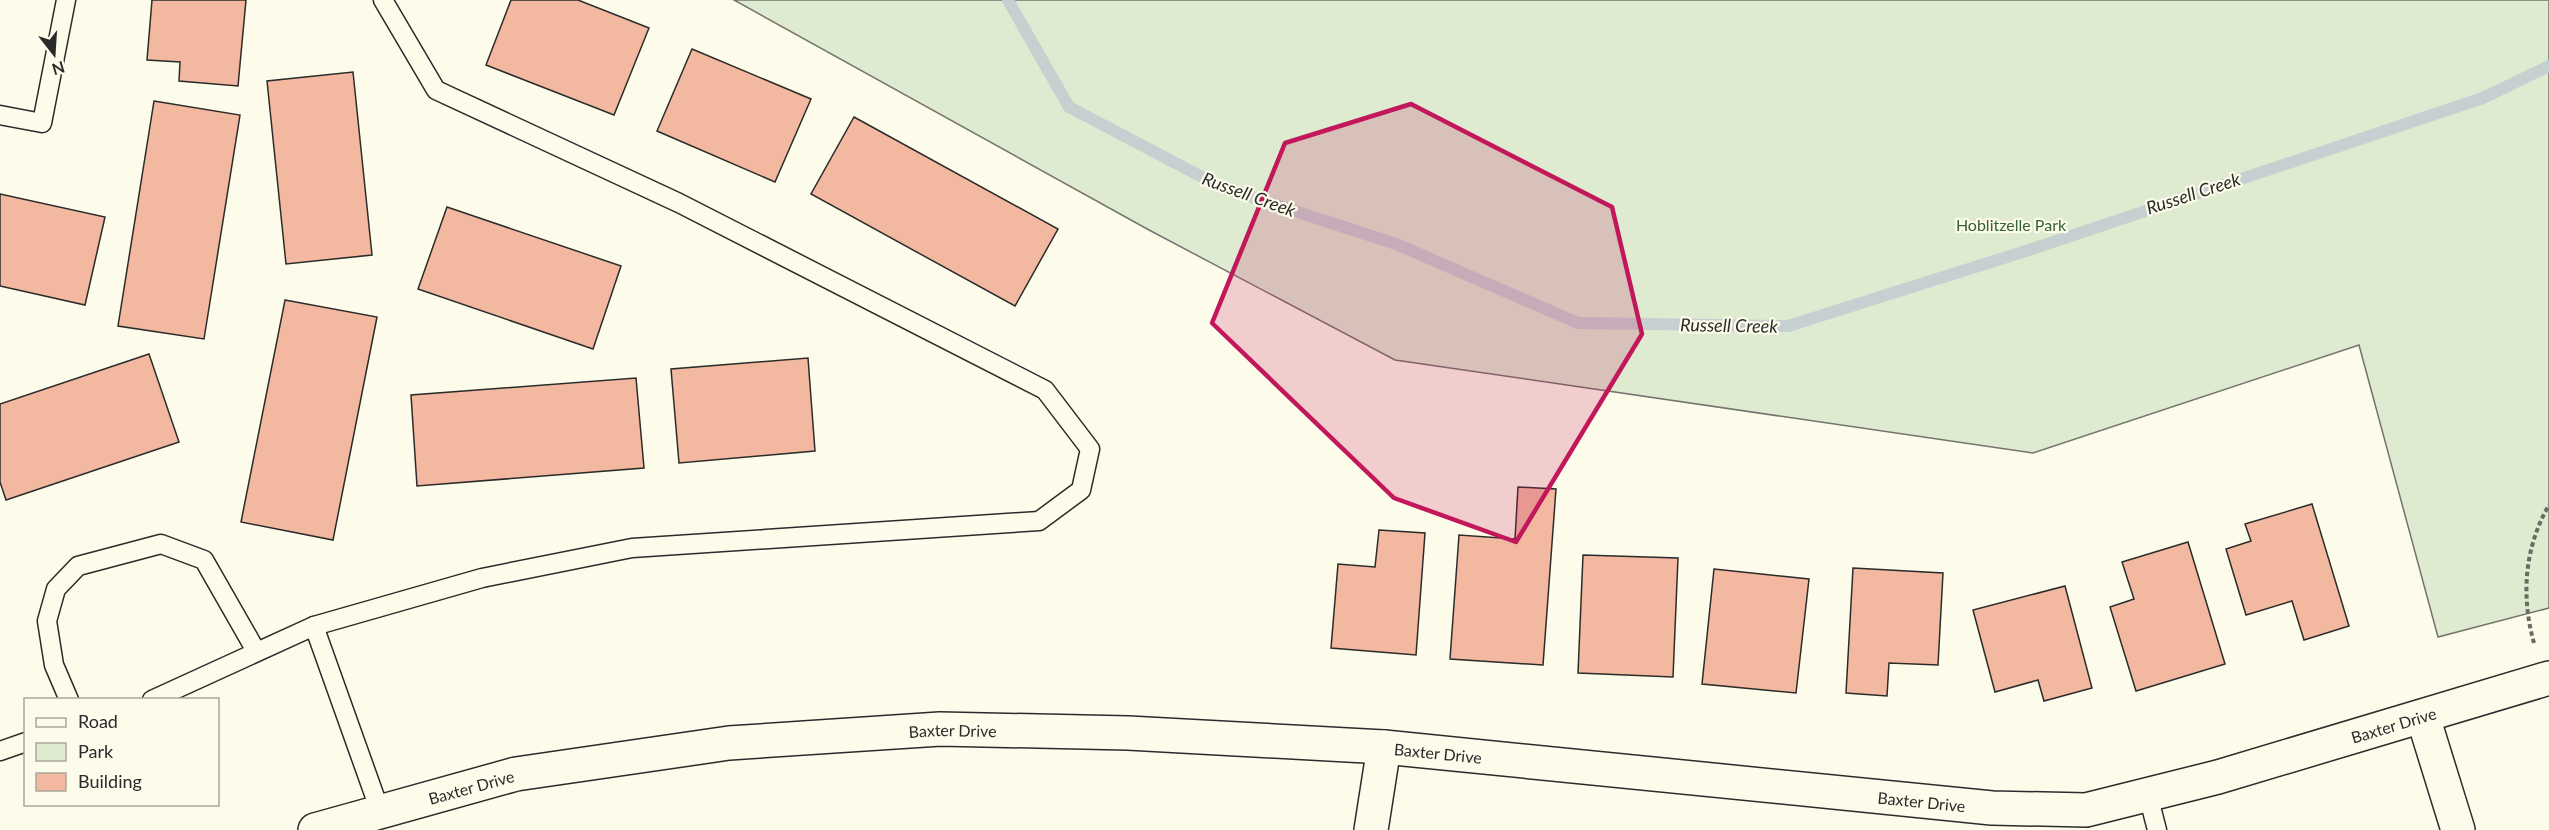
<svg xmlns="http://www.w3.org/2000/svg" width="2549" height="830" viewBox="0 0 2549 830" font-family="Lato,sans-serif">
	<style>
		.green { fill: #deebd1; stroke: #74746e; stroke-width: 1.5 }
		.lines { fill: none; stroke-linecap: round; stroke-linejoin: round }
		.stream { stroke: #c7d0d0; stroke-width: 12 }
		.building { fill: #f2b8a0; stroke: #2b2b2b; stroke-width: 1.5 }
		.service-casing { stroke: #2b2b2b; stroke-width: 21 }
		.minor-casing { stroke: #2b2b2b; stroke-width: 36 }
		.tertiary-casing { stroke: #2b2b2b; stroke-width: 36 }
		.path { stroke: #6a6964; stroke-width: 4; stroke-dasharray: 4.5 3; stroke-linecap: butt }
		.service { stroke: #fdfbea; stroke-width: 18 }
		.minor { stroke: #fdfbea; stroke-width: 33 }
		.tertiary { stroke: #fdfbea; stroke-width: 33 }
		.marked { fill: #c2185b; fill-opacity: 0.2; stroke: #c2185b; stroke-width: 4.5; stroke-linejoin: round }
		.labels { text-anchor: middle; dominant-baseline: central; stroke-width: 4.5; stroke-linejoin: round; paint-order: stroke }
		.park-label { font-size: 16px; fill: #34623c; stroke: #fdfbea }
		.street-label { font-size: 16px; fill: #2b2b2b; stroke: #fdfbea }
		.water-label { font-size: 18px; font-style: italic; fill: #2b2b2b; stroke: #fdfbea }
	</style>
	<rect width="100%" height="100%" fill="#fdfbea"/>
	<!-- green -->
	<polygon class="green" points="734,0 2549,0 2549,608 2438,637 2359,345 2033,453 1395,360 1149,230"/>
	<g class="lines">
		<!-- stream -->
		<polyline class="stream" points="1008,0 1069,107 1221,187 1396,244 1578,323 1788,326 2029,250 2483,98 2549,66"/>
	</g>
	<!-- building -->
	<g class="building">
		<polygon points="152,0 246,0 238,86 179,81 180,62 147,60"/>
		<polygon points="511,0 578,0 649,28 614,115 486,65"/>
		<polygon points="692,49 811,99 775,182 657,131"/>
		<polygon points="353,72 372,255 286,264 267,81"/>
		<polygon points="154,101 240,115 204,339 118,326"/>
		<polygon points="854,117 1058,229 1015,306 811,194"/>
		<polygon points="0,194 105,217 85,305 0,286"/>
		<polygon points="447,207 621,266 593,349 418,289"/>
		<polygon points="285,300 377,317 333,540 241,522"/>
		<polygon points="149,354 179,442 6,500 0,482 0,404"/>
		<polygon points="808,358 815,451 679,463 671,369"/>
		<polygon points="636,378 644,468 417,486 411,395"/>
		<polygon points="1518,487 1556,489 1543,665 1450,659 1459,535 1515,539"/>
		<polygon points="2312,504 2349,626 2304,640 2292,601 2246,615 2226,549 2251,541 2245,524"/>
		<polygon points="1379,530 1425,533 1416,655 1331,648 1338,564 1375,567"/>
		<polygon points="2188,542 2225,664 2136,691 2110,607 2134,599 2122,562"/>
		<polygon points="1583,555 1678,558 1673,677 1578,673"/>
		<polygon points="1853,568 1943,573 1938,665 1889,663 1887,696 1846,693"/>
		<polygon points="1714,569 1809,579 1796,693 1702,684"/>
		<polygon points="2065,586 2092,688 2044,701 2038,680 1995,692 1973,610"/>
	</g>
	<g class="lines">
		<!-- service casing -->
		<g class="service-casing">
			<g id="service">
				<polyline points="0,115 42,123 66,0"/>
				<polyline points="314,626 380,811"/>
				<polyline points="69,700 54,665 47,621 56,589 78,566 161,544 204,560 256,651"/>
				<polyline points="152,700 314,626 482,578 632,548 1039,521 1081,490 1090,449 1045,390 679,203 436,90 383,0"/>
				<polyline points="0,751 26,742"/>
				<polyline points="2148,795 2157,830"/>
			</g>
		</g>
		<!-- minor casing -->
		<g class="minor-casing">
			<g id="minor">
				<polyline points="2423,717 2458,830"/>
				<polyline points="1371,830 1384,747"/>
			</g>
		</g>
		<!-- tertiary casing -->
		<g class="tertiary-casing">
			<g id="tertiary">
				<path id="s1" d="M315,830l201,-56 213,-31 211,-14 188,4 256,14 608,61 94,2 132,-33 331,-99"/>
			</g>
		</g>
		<!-- path -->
		<path class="path" d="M2534,643c-13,-46 -10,-95 15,-138"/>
		<!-- service -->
		<use href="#service" class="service"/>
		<!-- minor -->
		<use href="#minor" class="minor"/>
		<!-- tertiary -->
		<use href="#tertiary" class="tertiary"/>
	</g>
	<!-- marked area -->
	<path class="marked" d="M1411,104l201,103 30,127 -126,208 -122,-44 -182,-175 73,-180z"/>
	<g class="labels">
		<!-- park labels -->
		<g class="park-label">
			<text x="2011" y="224">Hoblitzelle Park</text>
		</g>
		<!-- street labels -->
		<g class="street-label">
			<text stroke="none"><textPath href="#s1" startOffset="2104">Baxter Drive</textPath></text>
			<text stroke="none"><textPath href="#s1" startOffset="648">Baxter Drive</textPath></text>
			<text stroke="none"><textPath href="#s1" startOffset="1134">Baxter Drive</textPath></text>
			<text stroke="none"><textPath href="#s1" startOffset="162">Baxter Drive</textPath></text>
			<text stroke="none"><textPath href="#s1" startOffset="1620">Baxter Drive</textPath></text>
		</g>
		<!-- water labels -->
		<g class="water-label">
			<text transform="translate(2193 193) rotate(-18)">Russell Creek</text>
			<text transform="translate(1249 194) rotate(20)">Russell Creek</text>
			<text transform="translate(1729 325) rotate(1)">Russell Creek</text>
		</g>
	</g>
	<!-- legend -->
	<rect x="24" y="698" width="195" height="108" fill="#fdfbea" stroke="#a9a89e" stroke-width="1.5"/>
	<rect x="36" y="718" width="30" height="9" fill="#fdfbea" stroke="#a9a89e" stroke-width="1.5"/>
	<text x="78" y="728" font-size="18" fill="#2b2b2b">Road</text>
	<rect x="36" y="743" width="30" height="18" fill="#deebd1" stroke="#a9a89e" stroke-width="1.5"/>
	<text x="78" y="758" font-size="18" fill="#2b2b2b">Park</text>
	<rect x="36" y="773" width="30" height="18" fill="#f2b8a0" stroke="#a9a89e" stroke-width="1.5"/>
	<text x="78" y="788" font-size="18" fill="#2b2b2b">Building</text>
	<!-- north arrow -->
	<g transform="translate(54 54) rotate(163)" stroke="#fdfbea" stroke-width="4.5" paint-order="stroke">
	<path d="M0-4.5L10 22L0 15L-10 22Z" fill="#2b2b2b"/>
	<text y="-9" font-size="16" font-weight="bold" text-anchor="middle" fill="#2b2b2b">N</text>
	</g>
</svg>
